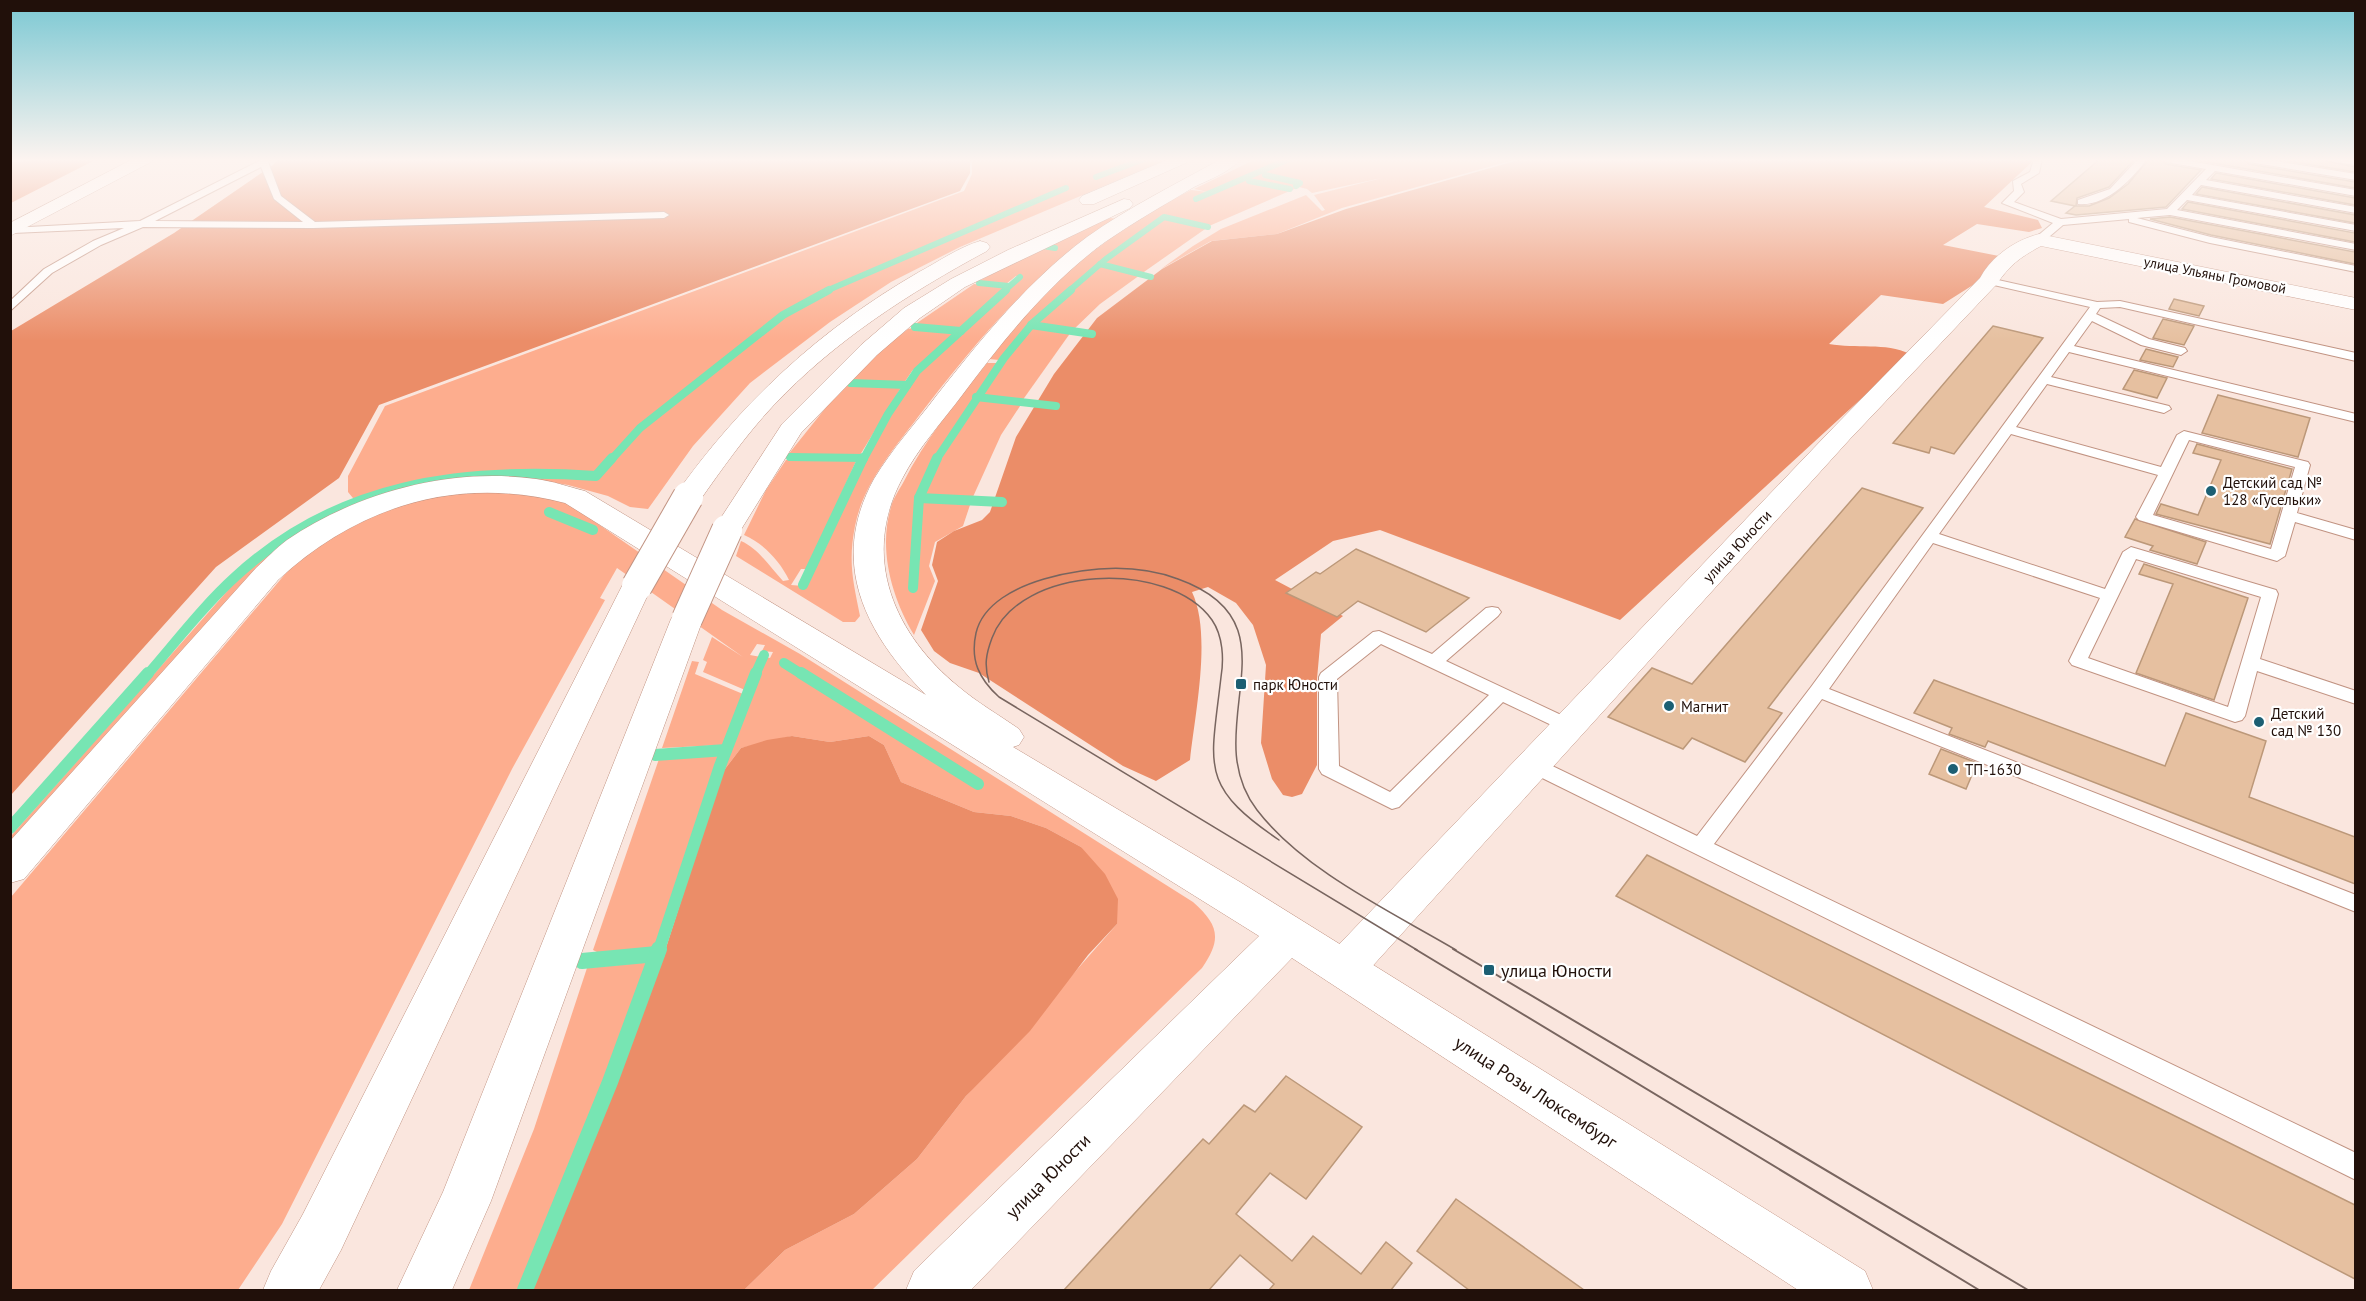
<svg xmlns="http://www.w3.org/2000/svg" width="2366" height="1301" viewBox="0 0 2366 1301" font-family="'PT Sans',sans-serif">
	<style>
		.green { fill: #fdad8e; fill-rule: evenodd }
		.forest { fill: #eb8d68 }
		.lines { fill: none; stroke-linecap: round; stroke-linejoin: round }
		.stream-far4 { stroke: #77e5b3; stroke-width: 6 }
		.stream-far3 { stroke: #77e5b3; stroke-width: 8 }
		.stream-far2 { stroke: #77e5b3; stroke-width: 10 }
		.stream-far1 { stroke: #77e5b3; stroke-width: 12 }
		.stream { stroke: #77e5b3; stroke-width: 16 }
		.building { fill: #e6c0a0; stroke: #bc9879; stroke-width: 1.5 }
		.service-casing { stroke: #c19382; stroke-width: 2 }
		.minor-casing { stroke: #c19382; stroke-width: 1 }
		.tertiary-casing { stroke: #c19382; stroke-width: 1 }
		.secondary-casing { stroke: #c19382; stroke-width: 1 }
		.service { fill: #fff; fill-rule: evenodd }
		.minor { fill: #fff; fill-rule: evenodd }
		.tertiary { fill: #fff; fill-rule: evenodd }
		.secondary { fill: #fff; fill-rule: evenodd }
		.tram-far1 { stroke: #78655f; stroke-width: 1.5 }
		.tram { stroke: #78655f; stroke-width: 2 }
		.secondary-bridge-casing { stroke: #c19382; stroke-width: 32; stroke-linecap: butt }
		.secondary-bridge { stroke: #fff; stroke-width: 30 }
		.poi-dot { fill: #1c5f73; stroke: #fff; stroke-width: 2 }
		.labels { text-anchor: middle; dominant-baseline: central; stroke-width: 4.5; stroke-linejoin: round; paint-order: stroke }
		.far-street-label { font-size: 14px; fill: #21100a; stroke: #fff }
		.poi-label { font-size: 15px; fill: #21100a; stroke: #fff; text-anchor: start }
		.street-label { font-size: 15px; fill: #21100a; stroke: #fff }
		.near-poi-label { font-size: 18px; fill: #21100a; stroke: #fff; text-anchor: start }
		.near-street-label { font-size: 18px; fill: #21100a; stroke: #fff }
	</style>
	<rect width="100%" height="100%" fill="#fae6de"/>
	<!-- green -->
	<g class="green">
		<path d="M972,159h196l-208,88 -69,35 -61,40 -80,61 -57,63 -45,63 -18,-2 -22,-11 -40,-11 -36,-6 -36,-1 -170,43 -315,329v-14l226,-256c42,-37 68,-55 120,-77l-9,-11v-16l37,-70 579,-215 8,-17z"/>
		<polygon points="1256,159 1279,162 1281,160 1274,159 1517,159 1342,208 1277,234 1211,241 1161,269 1193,246 1221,229 1306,195 1322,211 1325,210 1314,195 1382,178 1312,193 1307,189 1299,187 1209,226 1162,215 1105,258 1084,277 1081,277 1082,279 1030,324 999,360 989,359 1028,310 1071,268 1111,238 1164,204 1191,190 1208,192 1194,189"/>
		<path d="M1110,218l7,1c-81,49 -142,124 -199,198 -25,33 -55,67 -63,109 -7,36 -2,55 5,90l-5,6h-12l-107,-66 5,-15c18,8 29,26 42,40l6,-1c-9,-19 -26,-37 -45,-45l22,-45 20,-30 71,-1 -50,110h-6l-10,16 12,1c28,-38 41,-86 62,-129 15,-30 34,-58 54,-86l102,-95h-5l-10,8 -27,-3 63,-34 12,2 3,-2 -11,-2z"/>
		<polygon points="1164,218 1208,227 1141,274 1101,264"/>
		<polygon points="1101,265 1140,275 1100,304 1072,331 1033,324"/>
		<polygon points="974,284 1004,287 960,328 914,325"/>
		<polygon points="1032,326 1071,332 1022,401 978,397 1005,358"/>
		<polygon points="913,328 957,332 912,371 904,383 849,381 882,349 908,329"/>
		<path d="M987,363h10l-59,89 -22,44 -5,93 4,-1 6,-88 50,2 -8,24 -28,16 -6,24 6,15 -21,54c-22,-37 -36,-85 -23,-128 2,-8 8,-17 12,-24 22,-44 54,-82 84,-120z"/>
		<polygon points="844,385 902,386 860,455 787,456"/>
		<polygon points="977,398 1022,403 1001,435 972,499 921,496 941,455"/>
		<path d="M512,490l56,13 154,107 78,44 393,248c26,23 29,37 9,66l-330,322h-128l41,-40 69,-36 63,-55 49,-63 151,-172 -36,-77 -35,-19 -35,-12 -37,-4 -73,-30 -17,-37 -15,-9 -39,6 -38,-6 -51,12 -19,25 28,-83 15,-33 5,1 3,-6 -11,-1 3,-6 -8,-1 -7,11 11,2 -16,33 -42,-18 4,-10 -4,-2 9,-23 31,20 -126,-89 -17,30 5,2 -93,169 -230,455 -44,66h-227v-393l292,-344 68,-38 62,-19zM784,661l198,124 -4,3 -198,-124z"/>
		<polygon points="692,661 699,662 695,674 743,694 723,745 662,748"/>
		<polygon points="721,753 655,951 605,956 593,950 659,759"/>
		<polygon points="650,962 574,1165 522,1290 469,1290 534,1129 587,968"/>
	</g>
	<!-- forest -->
	<g class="forest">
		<polygon points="66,159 97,159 11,203 11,162"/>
		<polygon points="278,159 970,159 970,173 960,191 379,405 339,478 216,567 11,795 11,331 174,233 273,165"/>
		<path d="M1522,159h513l-51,48 54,13 4,8 -13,4 -52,-8 -34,21 61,12 -31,28 -30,19 -62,-9 -52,49c27,5 56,-2 81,10l-290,266 -240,-90 -47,11 -58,39 68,36 -22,18 -4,45v86l-15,29 -10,3 -9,-2 -11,-16 -11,-36 5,-78 -13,-40 -17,-22 -28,-16 -16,5c20,42 3,121 -2,168l-34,21 -33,-15 -144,-93 -29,-10 -16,-12 -13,-21 17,-49 -6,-16 5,-23 17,-11 28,-11 8,-8 26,-75 38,-63 43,-56 65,-49 50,-28 65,-7 69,-25z"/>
		<polygon points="792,736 830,742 869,736 884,745 901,782 974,812 1011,816 1046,828 1081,847 1105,874 1118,899 1117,924 1088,955 1030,1031 966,1096 917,1159 854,1214 785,1250 744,1290 532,1290 663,957 722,773 741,748 767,740"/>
	</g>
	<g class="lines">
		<!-- stream-far4 -->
		<g class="stream-far4">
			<polyline points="1265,175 1300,183 1296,186"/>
			<polyline points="1096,177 1144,159"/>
			<polyline points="1249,181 1290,189"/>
			<polyline points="1196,199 1289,159"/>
			<polyline points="1043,246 1055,248"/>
			<polyline points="1100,264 1151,277"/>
			<polyline points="979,283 1009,286"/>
			<polyline points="826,291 1066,188"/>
			<polyline points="1004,291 1020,277"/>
			<polyline points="1069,291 1106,259 1164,217 1208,227"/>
		</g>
		<!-- stream-far3 -->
		<g class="stream-far3">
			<polyline points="1031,325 1092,334"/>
			<polyline points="915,327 961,331"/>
			<polyline points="850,383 907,385"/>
			<polyline points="976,397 1056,406"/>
			<polyline points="790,457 864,458"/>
			<polyline points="611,460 640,428 783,315 829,290"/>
			<polyline points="863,460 888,414 917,371 1006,290"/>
			<polyline points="936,460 1004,358 1032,324 1071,290"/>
		</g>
		<!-- stream-far2 -->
		<g class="stream-far2">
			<polyline points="919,498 1002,502"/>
			<polyline points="549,512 593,530"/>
			<polyline points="803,585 863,458"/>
			<polyline points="913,588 919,498 937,458"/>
			<polyline points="784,663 803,675"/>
			<path d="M147,675c28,-32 56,-69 88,-98 103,-95 227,-110 361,-101l16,-18"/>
			<polyline points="755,675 764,655"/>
		</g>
		<!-- stream-far1 -->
		<g class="stream-far1">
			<polyline points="801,673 978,784"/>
			<polyline points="655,755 726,750"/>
			<polyline points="10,828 148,673"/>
			<polyline points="659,950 720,766 756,673"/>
		</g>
		<!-- stream -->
		<g class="stream">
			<polyline points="582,961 657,954"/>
			<polyline points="525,1290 610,1082 659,949"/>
		</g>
	</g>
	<!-- building -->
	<g class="building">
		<polygon points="2100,159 2135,159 2109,187 2077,198 2076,206 2089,206 2109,198 2128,184 2149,159 2160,159 2166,164 2201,170 2166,207 2076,215 2066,213 2075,206 2051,201"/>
		<polygon points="2190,159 2243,159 2249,164 2355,182 2355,188"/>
		<polygon points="2275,159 2317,159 2355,167 2355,172"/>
		<polygon points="2216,173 2355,198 2355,205 2211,179"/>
		<polygon points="2202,187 2355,215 2355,223 2196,194"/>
		<polygon points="2188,202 2355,233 2355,242 2182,209"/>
		<polygon points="2170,217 2355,252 2355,264 2211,235 2150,219"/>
		<polygon points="2174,299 2204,306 2199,316 2169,309"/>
		<polygon points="2163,319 2194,326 2184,345 2153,338"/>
		<polygon points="1993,326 2043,338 1954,454 1931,447 1929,453 1893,443"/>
		<polygon points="2146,349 2178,357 2173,367 2140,360"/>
		<polygon points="2134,370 2167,378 2157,398 2123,389"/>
		<polygon points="2218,395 2310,418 2298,457 2202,433"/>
		<polygon points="2197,444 2292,469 2270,544 2156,514 2161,504 2198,515 2221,460 2193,453"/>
		<polygon points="1862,488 1923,508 1768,708 1782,713 1745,762 1692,738 1683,749 1608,717 1652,668 1692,684"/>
		<polygon points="2135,519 2206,542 2197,564 2150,550 2153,546 2125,537"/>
		<polygon points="1356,549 1469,598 1426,632 1358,601 1337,617 1286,593 1316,572 1320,574"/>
		<polygon points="2144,564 2248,598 2214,700 2136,673 2173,584 2139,574"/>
		<polygon points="1934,680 2165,766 2186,713 2266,741 2249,797 2355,837 2355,884 1988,741 1985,747 1949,734 1952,728 1914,713"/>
		<polygon points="1941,749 1977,763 1966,789 1929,774"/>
		<polygon points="1647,855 2355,1205 2355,1279 1616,896"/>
		<polygon points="1286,1076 1362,1127 1306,1199 1270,1173 1236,1214 1292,1261 1313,1236 1361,1274 1386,1242 1412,1263 1391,1290 1269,1290 1274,1284 1240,1255 1209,1290 1064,1290 1203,1139 1209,1144 1244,1105 1255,1112"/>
		<polygon points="1456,1199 1584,1290 1469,1290 1417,1251"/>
	</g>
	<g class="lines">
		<!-- service casing -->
		<g class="service-casing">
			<g id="service">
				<path d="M259,159h8l14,37 34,26 349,-10 5,3 -5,3 -351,10 -170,-1 -42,18 -49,28 -42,38v-10l34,-32 49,-28 31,-13 -111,5 -3,-1v-4l130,-7 119,-60zM261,167l13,32 29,23 -148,-1z"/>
				<polygon points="2034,159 2042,159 2039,173 2021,184 2024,192 2014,202 2061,219 2167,209 2206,169 2166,162 2162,159 2178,159 2356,190 2356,196 2215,171 2206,180 2356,207 2356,213 2201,185 2192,195 2356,225 2356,231 2187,200 2177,210 2356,244 2356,250 2170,215 2137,218 2211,237 2356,266 2356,272 2210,243 2129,222 2129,219 2063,225 2043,242 2035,242 2035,238 2053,223 2002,203 2014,191 2013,181 2030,172"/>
				<path d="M2138,159h9c-15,20 -41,48 -69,45v-4l32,-11z"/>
				<polygon points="2245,159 2263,159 2356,174 2356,180 2249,162"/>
				<polygon points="2331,159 2356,159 2356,165 2335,162"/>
				<path d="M1989,278l108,24 23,-1 236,52v8l-236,-54 -20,1 -4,6 53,25 36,9 2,3 -6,4 -40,-10 -49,-24 -18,25 282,68v8l-287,-70 -18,25 118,29 2,3 -7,4 -117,-29 -31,43 145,40 16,-32 7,-4 124,31 2,3 -13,48 59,17v10l-61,-18 -10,34 -8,5 -138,-41 -3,-3 22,-42 -147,-41 -72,100 166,55 18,-37 8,-5 145,43 2,4 -18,65 96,32v13l-99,-33 -12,45 -3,4 -7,2 -163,-57 -3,-4 31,-63 -167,-55 -104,146 527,206v17l-534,-213 -108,145 642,309v27l-830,-410 -3,-5 3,-5 7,-2 7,2 157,76 114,-149 279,-380 -105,-24v-4zM2189,440l106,27 -24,82 -118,-34zM2136,559l125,38 -33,110 -140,-49z"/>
				<path d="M1492,607l6,1 3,4 -3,4 -52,45 130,61 3,4 -3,4 -7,2 -7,-2 -59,-28 -104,105 -7,2 -70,-35 -3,-5v-92l2,-4 52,-41 6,-1 53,23 54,-46zM1381,644l108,51 -99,97 -51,-26 -2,-87z"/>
			</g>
		</g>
		<!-- minor casing -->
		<g class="minor-casing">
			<path id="minor" d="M2039,234l317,64v12l-315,-64c-22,12 -31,19 -45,39l-146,154 -491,542 -16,6 -16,-6 -6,-12 6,-12 505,-528 148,-151c12,-22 35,-38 59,-44z"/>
		</g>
		<!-- tertiary casing -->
		<g class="tertiary-casing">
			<polygon id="tertiary" points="133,159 153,159 151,162 10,236 10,223"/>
		</g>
		<!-- secondary casing -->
		<g class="secondary-casing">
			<g id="secondary">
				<polygon points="1169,159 1190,159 1188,162 1094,204 1082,204 1079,200 1082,196"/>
				<path d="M1221,159h19c-9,13 -32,21 -46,28 -30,18 -60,35 -89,55 -56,41 -101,97 -142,152 -21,28 -45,54 -61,85 -42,79 -7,156 57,208 19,16 40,28 60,42l5,8 -5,8 -6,2 227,135 625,389 8,19h-75l-506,-332 -321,332h-65l8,-19 345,-335 -694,-433c-108,-28 -207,3 -287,77l-254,299 -14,4v-42l246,-273c10,-9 20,-20 31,-28 71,-48 164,-73 249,-61 16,2 33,8 49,12l341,204c-60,-61 -98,-132 -52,-216 18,-30 42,-56 63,-84 45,-57 91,-114 150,-158 42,-30 89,-53 134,-78z"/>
				<polygon points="1124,199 1130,200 1133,204 1130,208 965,287 920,318 877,355 801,433 737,536 727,539 717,536 713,530 782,424 861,345 904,308 951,279 1008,250"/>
				<path d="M980,241l7,2 3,4 -3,4c-78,42 -153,90 -214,155 -28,30 -51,63 -75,97l-10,2 -10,-2 -4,-6c65,-93 146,-168 245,-225 19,-10 40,-25 61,-31z"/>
				<polygon points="637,577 648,579 652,586 341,1250 319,1290 263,1290 271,1271 303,1214 622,586 626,579"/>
				<polygon points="687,609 698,612 703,619 491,1201 452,1290 397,1290 443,1192 671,619 676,612"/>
			</g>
		</g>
		<!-- service -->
		<use href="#service" class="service"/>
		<!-- minor -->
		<use href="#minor" class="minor"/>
		<!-- tertiary -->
		<use href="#tertiary" class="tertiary"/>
		<!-- secondary -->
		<use href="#secondary" class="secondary"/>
		<!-- tram-far1 -->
		<g class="tram-far1">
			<path d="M989,682c-5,-17 -3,-28 3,-44 27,-73 177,-79 220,-18 11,16 12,39 9,57 -10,89 -23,108 58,163"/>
			<path d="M1417,950l-418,-253c-20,-18 -29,-37 -23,-64 7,-30 41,-46 68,-54 43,-12 91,-16 134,0 126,45 16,149 79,231 47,61 133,101 199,140"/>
		</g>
		<!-- tram -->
		<g class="tram">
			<polyline points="1415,949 1979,1290"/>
			<polyline points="1453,949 2028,1290"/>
		</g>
		<!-- secondary-bridge casing -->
		<g class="secondary-bridge-casing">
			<g id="secondary-bridge">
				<polyline points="637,586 688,497"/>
				<polyline points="687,619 727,530"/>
			</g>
		</g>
		<!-- secondary-bridge -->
		<use href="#secondary-bridge" class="secondary-bridge"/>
	</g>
	<!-- sky -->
	<linearGradient id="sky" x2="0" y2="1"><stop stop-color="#7bc8d3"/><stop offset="0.47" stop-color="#fdf4f0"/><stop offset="1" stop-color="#fdf4f0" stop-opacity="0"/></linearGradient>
	<rect width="2366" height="341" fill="url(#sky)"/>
	<!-- markers -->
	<g class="poi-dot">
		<circle cx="2211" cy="491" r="6"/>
		<rect x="1235" y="678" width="12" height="12" rx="3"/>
		<circle cx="1669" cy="706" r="6"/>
		<circle cx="2259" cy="722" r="6"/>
		<circle cx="1953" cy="769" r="6"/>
		<rect x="1483" y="964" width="12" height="12" rx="3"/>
	</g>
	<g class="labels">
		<!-- far-street labels -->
		<g class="far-street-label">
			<text transform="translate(2215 275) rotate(11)">улица Ульяны Громовой</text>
		</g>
		<!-- poi labels -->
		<g class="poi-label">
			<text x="2223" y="482">Детский сад №<tspan x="2223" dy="17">128 «Гусельки»</tspan></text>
			<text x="1253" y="684">парк Юности</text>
			<text x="1681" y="706">Магнит</text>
			<text x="2271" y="713">Детский<tspan x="2271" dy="17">сад № 130</tspan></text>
			<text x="1965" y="769">ТП-1630</text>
		</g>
		<!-- street labels -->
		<g class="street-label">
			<text transform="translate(1737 546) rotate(-47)">улица Юности</text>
		</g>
		<!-- near-poi labels -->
		<g class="near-poi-label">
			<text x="1501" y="970">улица Юности</text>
		</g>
		<!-- near-street labels -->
		<g class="near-street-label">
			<text transform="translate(1536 1092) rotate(33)">улица Розы Люксембург</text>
			<text transform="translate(1048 1176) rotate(-45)">улица Юности</text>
		</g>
	</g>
	<!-- border -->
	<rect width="2366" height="1301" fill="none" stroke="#21100a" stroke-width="24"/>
</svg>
